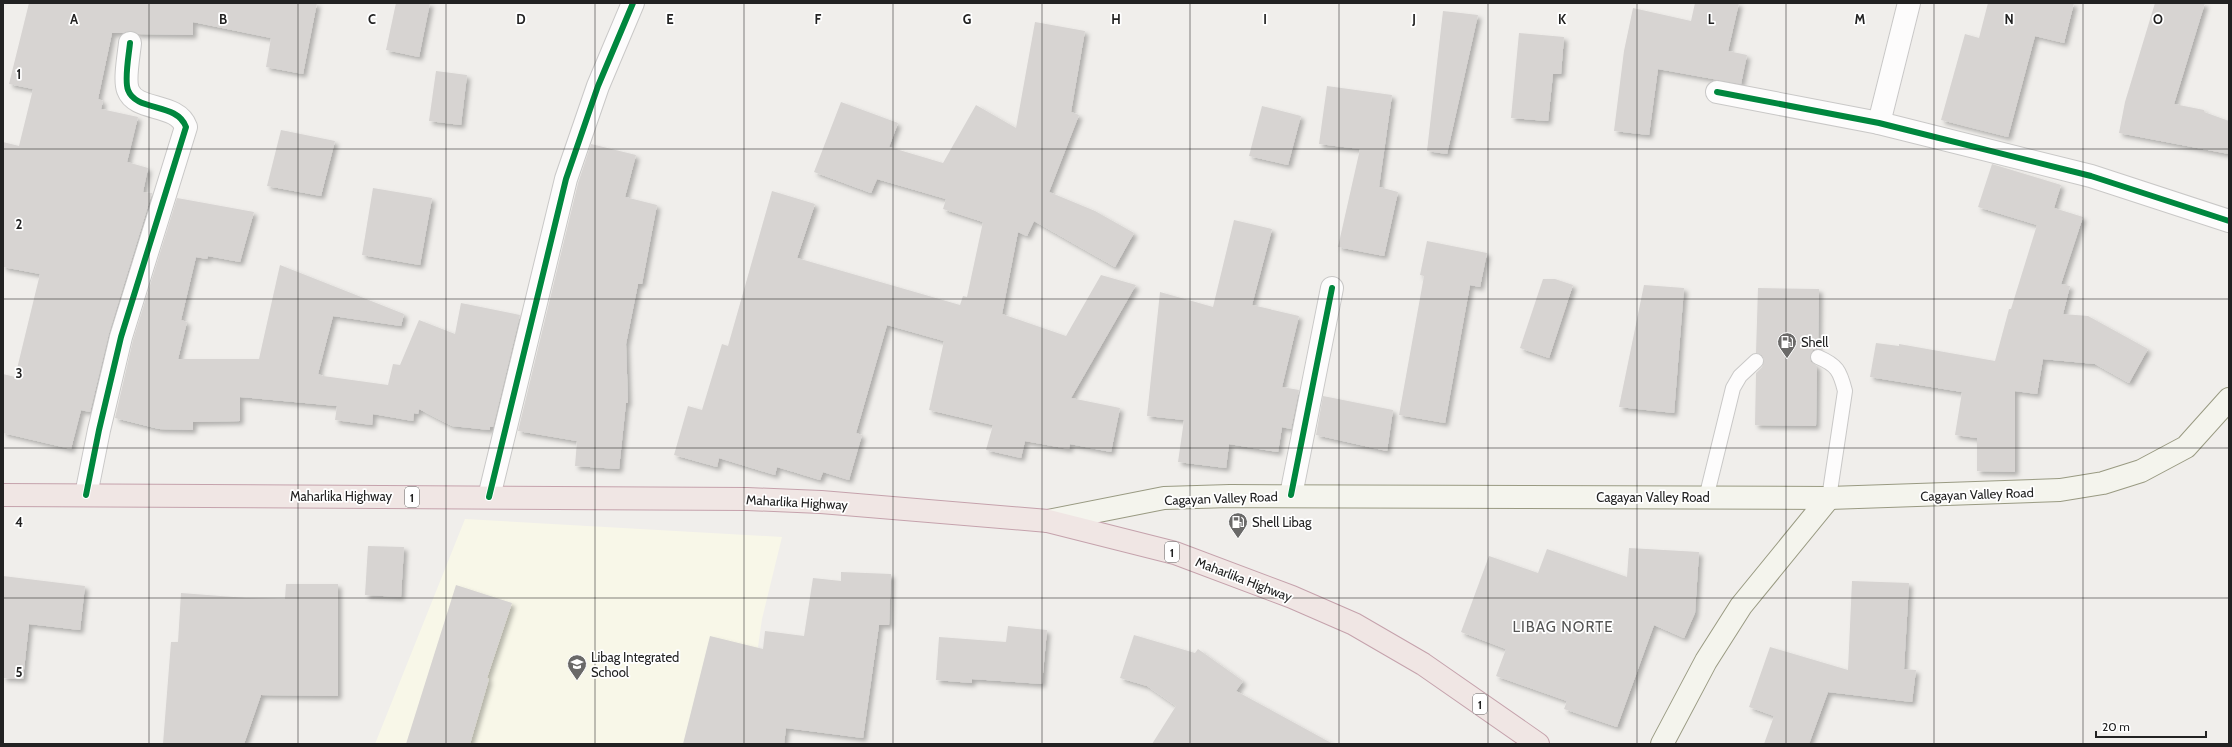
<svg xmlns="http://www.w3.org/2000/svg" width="2232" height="747" viewBox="0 0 2232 747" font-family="Cabin,sans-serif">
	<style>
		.education { fill: #f8f7e8 }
		.building { fill: #d7d4d2; filter: url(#shadow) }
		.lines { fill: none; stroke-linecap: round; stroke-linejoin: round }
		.service-casing { stroke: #c9c8c7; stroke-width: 16 }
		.minor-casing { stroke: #c9c8c7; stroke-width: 24 }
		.secondary-casing { stroke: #999a82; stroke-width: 24 }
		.trunk-casing { stroke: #c5a2ac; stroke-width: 24 }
		.service { stroke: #fdfcfc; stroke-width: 14 }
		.minor { stroke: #fdfcfc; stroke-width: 22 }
		.secondary { stroke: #f4f4ed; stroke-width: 22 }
		.trunk { stroke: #f0e6e4; stroke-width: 22 }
		.cycleway-casing { stroke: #fff; stroke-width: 8 }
		.cycleway { stroke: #00873e; stroke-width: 6 }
		.grid { fill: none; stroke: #222; stroke-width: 1; stroke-opacity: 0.55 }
		.labels { text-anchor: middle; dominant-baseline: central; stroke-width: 3.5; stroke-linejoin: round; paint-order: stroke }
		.shield { fill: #fff; stroke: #646464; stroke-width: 1 }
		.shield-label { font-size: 12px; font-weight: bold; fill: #222 }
		.poi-label { font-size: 13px; fill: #222; stroke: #fff; text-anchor: start }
		.street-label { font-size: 13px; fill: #222; stroke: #fff }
		.quarter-label { font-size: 15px; letter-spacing: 1px; fill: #555; stroke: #fff }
		.grid-label { font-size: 13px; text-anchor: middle; font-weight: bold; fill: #222; stroke: #fff; stroke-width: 3.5; stroke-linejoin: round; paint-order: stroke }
	</style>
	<defs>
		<filter id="shadow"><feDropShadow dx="3.5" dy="3.5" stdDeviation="2" flood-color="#0004"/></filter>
	</defs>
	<rect width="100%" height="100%" fill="#f0eeeb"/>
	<!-- education -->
	<polygon class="education" points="465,519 782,537 762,619 744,744 375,744"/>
	<!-- building -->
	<g class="building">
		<polygon points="29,3 317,3 303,74 266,67 271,38 193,22 193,35 138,34 131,31 123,33 112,33 98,99 103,101 101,109 138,117 127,162 148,168 143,192 152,193 109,333 90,412 81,410 71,449 3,433 3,374 15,377 40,274 3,267 3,142 19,146 33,89 9,84"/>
		<polygon points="396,3 430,3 419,57 386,50"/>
		<polygon points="1695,3 1739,3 1728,51 1747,55 1741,84 1658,69 1649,135 1614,131 1624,51 1633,8 1691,21"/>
		<polygon points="1988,3 2074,3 2064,43 2035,36 2008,137 1941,120 1965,34 1979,38"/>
		<polygon points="2155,3 2205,3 2174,104 2204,110 2204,112 2229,121 2229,154 2119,133 2125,102"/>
		<polygon points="1443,11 1478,15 1447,154 1427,151"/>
		<polygon points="1035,22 1085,31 1071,112 1079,115 1049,192 1095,211 1134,233 1115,267 1034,221 1027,236 1018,232 1002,314 1066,336 1101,275 1136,285 1071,398 1120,408 1111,452 1070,444 1069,449 1025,441 1021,458 986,450 993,425 929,410 944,341 887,325 856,433 862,435 849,480 823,472 820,480 777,467 775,475 719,458 717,467 674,455 688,406 702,410 722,344 728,346 772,191 815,204 797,258 960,305 963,296 967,297 983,222 943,209 946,199 877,179 871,193 814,172 841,102 898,123 889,147 943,163 976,105 1016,128"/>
		<polygon points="1519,33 1564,37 1561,74 1553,74 1548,121 1511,118"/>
		<polygon points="436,71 467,75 461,125 429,121"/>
		<polygon points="1327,86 1392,95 1379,187 1398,192 1384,256 1338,247 1360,149 1319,144"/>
		<polygon points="1262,106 1301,116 1288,165 1249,156"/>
		<polygon points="281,130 335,141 321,196 267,186"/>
		<polygon points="591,144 636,155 625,197 657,205 642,284 638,284 626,344 628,403 626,403 619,469 575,466 577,441 518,431 578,183"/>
		<polygon points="1992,164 2061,185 2054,208 2083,217 2061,284 2070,286 2063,314 2088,316 2148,349 2129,383 2095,364 2043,359 2037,394 2015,391 2015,472 1977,471 1977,438 1955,435 1962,392 1870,377 1876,343 1899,346 1899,344 1995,361 2009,309 2011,309 2037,225 1978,207"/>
		<polygon points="373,188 432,198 420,265 362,255"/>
		<polygon points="177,198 254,212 240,262 208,256 207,259 196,257 181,320 187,322 178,359 259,359 280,265 404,314 401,326 333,316 318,374 323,376 388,385 393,364 400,365 419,320 455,334 461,303 520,315 493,427 490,427 490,430 452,426 419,409 418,414 414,413 413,421 373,414 372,425 335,420 337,406 240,397 240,421 193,422 193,430 159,429 115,418 133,340"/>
		<polygon points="1234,220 1272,229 1252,305 1299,316 1282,387 1299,390 1291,429 1282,427 1278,452 1229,444 1226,468 1178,462 1184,420 1147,416 1160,292 1213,307"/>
		<polygon points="1427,241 1487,253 1480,287 1470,285 1445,423 1399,415 1424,276 1420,275"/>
		<polygon points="1543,279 1555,279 1573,285 1549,358 1520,348"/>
		<polygon points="1644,285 1684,288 1674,413 1619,407"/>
		<polygon points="1758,288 1819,289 1818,349 1813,350 1810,357 1811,362 1817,366 1816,426 1755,425 1756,373 1762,367 1764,359 1762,355 1756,353"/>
		<polygon points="1323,396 1393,410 1387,451 1316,435"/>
		<polygon points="368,546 404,547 401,597 365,595"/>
		<polygon points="1629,548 1699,552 1695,613 1684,638 1654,625 1617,727 1564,709 1567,701 1496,676 1506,649 1461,632 1489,556 1538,573 1547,549 1627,577"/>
		<polygon points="841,572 891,574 889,625 879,625 863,738 786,728 784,744 683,744 710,636 763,649 765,631 804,636 813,578 841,581"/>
		<polygon points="3,576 85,586 80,630 29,624 23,679 3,678"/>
		<polygon points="1852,581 1909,583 1904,669 1916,670 1912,702 1828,692 1809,744 1764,744 1774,716 1749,707 1770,647 1848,670"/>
		<polygon points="286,584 338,584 338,696 261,695 244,744 163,744 171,642 178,642 181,593 247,598 285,599"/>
		<polygon points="456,585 512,603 487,678 489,679 470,744 406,744"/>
		<polygon points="1008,626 1047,630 1042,684 972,679 972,683 936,680 939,637 1006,642"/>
		<polygon points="1134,635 1195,653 1198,649 1243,681 1236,691 1333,744 1152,744 1176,706 1147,686 1120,678"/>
	</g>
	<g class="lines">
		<!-- service casing -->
		<g class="service-casing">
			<g id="service">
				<path d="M1818,357c19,8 22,14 27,34l-16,107"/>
				<polyline points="1706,498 1733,388 1740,376 1756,361"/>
			</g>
		</g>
		<!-- minor casing -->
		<g class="minor-casing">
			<g id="minor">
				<polyline points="1717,92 1879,123 2091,176 2229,221"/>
				<polyline points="1879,123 1909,3"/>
				<path d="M86,495l13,-65 22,-93 65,-210c-9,-25 -50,-15 -58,-37 -4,-10 1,-36 2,-47"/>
				<polyline points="1291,495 1332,288"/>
				<polyline points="489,497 566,179 598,86 633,3"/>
			</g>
		</g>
		<!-- secondary casing -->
		<g class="secondary-casing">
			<g id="secondary">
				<polyline points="1048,521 1164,498 1230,496 1829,498 2060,490 2103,483 2141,471 2186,447 2229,399"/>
				<polyline points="1662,744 1706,661 1741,606 1829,498"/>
			</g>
		</g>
		<!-- trunk casing -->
		<g class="trunk-casing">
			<polyline id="trunk" points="3,495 747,499 821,502 1048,521 1175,553 1292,597 1354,624 1423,664 1538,744"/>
		</g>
		<!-- service -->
		<use href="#service" class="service"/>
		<!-- minor -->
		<use href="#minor" class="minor"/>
		<!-- secondary -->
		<use href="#secondary" class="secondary"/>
		<!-- trunk -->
		<use href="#trunk" class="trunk"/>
		<!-- cycleway casing -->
		<g class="cycleway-casing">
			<g id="cycleway">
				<polyline points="1717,92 1879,123 2091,176 2229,221"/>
				<path d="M86,495l13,-65 22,-93 65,-210c-9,-25 -50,-15 -58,-37 -4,-10 1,-36 2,-47"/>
				<polyline points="1291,495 1332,288"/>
				<polyline points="489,497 566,179 598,86 633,3"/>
			</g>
		</g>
		<!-- cycleway -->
		<use href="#cycleway" class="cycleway"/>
	</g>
	<!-- grid -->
	<path class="grid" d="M149,3v741M298,3v741M446,3v741M595,3v741M744,3v741M893,3v741M1042,3v741M1190,3v741M1339,3v741M1488,3v741M1637,3v741M1786,3v741M1934,3v741M2083,3v741M3,149h2226M3,299h2226M3,448h2226M3,598h2226"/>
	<!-- icons -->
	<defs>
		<g id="fuel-pin" transform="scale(1)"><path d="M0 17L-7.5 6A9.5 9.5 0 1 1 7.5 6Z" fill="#6a6968" stroke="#fff"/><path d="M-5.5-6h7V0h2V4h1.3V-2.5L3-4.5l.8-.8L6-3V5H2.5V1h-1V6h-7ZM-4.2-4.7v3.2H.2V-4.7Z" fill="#fff"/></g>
		<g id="school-pin" transform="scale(1)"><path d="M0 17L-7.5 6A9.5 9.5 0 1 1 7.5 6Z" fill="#6a6968" stroke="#fff"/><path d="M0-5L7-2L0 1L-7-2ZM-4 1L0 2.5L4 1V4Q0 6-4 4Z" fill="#fff"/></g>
	</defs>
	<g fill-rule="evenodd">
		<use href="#fuel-pin" x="1787" y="342"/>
		<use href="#fuel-pin" x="1238" y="522"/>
		<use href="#school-pin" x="577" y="664"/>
	</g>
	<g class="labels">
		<!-- shield labels -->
		<g class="shield">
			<rect x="405" y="487" width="14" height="20" rx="3"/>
			<rect x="1165" y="542" width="14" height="20" rx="3"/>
			<rect x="1473" y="694" width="14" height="20" rx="3"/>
		</g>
		<g class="shield-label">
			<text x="412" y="497">1</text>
			<text x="1172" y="552">1</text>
			<text x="1480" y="704">1</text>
		</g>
		<!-- poi labels -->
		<g class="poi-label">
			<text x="1801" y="342">Shell</text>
			<text x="1252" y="522">Shell Libag</text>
			<text x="591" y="657">Libag Integrated<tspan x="591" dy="15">School</tspan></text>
		</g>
		<!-- street labels -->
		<g class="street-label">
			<text transform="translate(1977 494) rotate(-2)">Cagayan Valley Road</text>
			<text x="341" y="496">Maharlika Highway</text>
			<text x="1653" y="497">Cagayan Valley Road</text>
			<text transform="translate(1221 498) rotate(-2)">Cagayan Valley Road</text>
			<text transform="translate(797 502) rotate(3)">Maharlika Highway</text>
			<text transform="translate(1244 579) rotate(21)">Maharlika Highway</text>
		</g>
		<!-- quarter labels -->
		<g class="quarter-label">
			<text x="1563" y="627">LIBAG NORTE</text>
		</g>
	</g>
	<g class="grid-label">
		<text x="74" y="24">A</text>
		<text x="223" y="24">B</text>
		<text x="372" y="24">C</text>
		<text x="521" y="24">D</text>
		<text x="670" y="24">E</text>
		<text x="818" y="24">F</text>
		<text x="967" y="24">G</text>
		<text x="1116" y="24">H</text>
		<text x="1265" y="24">I</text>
		<text x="1414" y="24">J</text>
		<text x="1562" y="24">K</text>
		<text x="1711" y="24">L</text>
		<text x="1860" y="24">M</text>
		<text x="2009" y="24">N</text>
		<text x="2158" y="24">O</text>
		<text x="19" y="79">1</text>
		<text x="19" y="229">2</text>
		<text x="19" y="378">3</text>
		<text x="19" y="527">4</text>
		<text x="19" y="677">5</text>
	</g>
	<!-- border -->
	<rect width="2232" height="747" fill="none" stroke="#222222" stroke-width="8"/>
	<!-- scale -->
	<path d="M2096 731v6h110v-6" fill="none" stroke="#222222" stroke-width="2"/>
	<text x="2102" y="731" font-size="12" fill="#222222" stroke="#ffffff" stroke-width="3" paint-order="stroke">20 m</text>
</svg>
